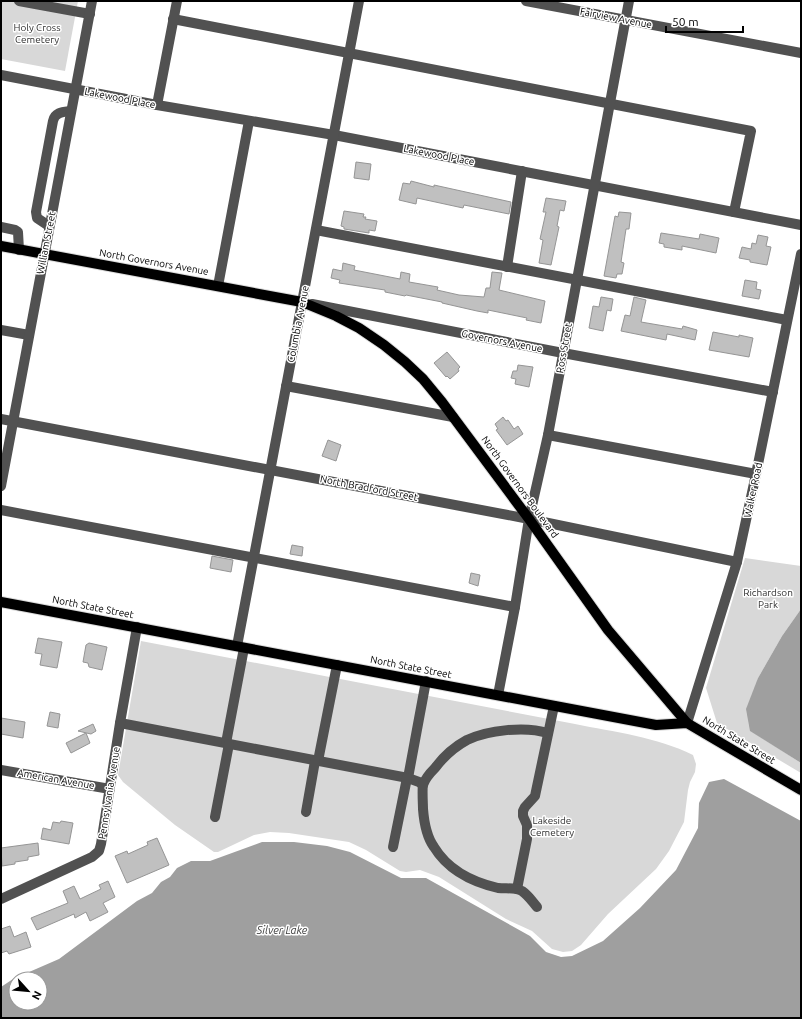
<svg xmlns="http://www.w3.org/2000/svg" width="802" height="1019" viewBox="0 0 802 1019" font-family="Ubuntu,sans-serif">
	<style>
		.green { fill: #d8d8d8 }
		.water { fill: #9f9f9f; fill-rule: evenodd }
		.building { fill: #c0c0c0; stroke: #959595 }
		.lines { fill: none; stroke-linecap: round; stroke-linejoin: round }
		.major-casing { stroke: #dbdbdb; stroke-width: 12 }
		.minor { stroke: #515151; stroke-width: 10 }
		.major { stroke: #000; stroke-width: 10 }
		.labels { text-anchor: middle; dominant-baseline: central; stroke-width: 3; stroke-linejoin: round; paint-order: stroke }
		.street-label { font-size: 10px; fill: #000; stroke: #fff }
		.park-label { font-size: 10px; fill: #2f2f2f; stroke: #fff }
		.water-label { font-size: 11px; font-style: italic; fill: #404040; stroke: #fff }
	</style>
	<rect width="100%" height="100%" fill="#fff"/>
	<!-- green -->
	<g class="green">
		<polygon points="1,1 78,1 65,71 1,59"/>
		<polygon points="745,558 801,566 801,609 782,636 758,678 751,731 801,763 801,773 717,723 706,688"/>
		<path d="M141,641l434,83c39,8 82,13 118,31l3,9 -1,8 -5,10 -2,8 -4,32 -15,29 -13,18 -48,45 -27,31 -9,6 -9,1 -11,-3 -20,-18 -26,-12 -67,-42 -19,-7 -14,2 -6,-1 -34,-21 -17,-8 -60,-9 -19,-1 -16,3 -36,17h-4l-39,-27 -52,-43 -5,-7z"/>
	</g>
	<!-- water -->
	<g class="water">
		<polygon points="801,609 801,763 750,731 746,709 758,678 782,636"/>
		<path d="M724,779l77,42v197h-800v-31l12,-8 46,-20 78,-58 15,-8 9,-11 9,-5 7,-9 14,-7h19l52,-19h32l33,4 23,6 51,26h25l104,58 16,16 15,5 11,-1 31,-15 37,-33 36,-38 22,-42 1,-25 10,-21zM16,979h24v24h-24z"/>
	</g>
	<!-- building -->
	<g class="building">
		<polygon points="356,162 371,164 369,180 354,178"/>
		<polygon points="411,181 434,187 434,185 511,202 509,214 464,205 463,208 417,198 416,204 399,200 403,183 410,184"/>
		<polygon points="546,198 566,201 564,211 560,210 557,226 559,227 551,265 539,263 543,240 540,239 546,212 543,212"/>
		<polygon points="344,211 364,214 363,217 366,217 365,219 377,221 375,231 369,230 369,233 344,229 344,227 341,226"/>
		<polygon points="619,212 631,213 629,229 626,229 621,262 624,263 622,274 617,274 616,278 604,276 615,216 618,217"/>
		<polygon points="661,233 699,239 700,234 719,238 716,253 682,246 682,250 664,247 664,244 659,243"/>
		<polygon points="758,235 768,237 766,246 771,247 767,265 750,262 750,260 739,258 742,247 751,249 752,243 756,244"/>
		<polygon points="343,263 355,266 354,270 400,279 401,272 410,274 409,282 438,287 437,290 459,295 484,297 486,288 490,288 492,272 502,273 499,290 545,301 541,323 526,320 527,318 488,310 488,313 477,311 442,303 442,302 406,295 405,296 385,292 385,290 339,283 340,280 331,278 333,269 342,271"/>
		<polygon points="745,280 757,282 756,289 761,290 759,299 742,296"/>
		<polygon points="601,297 613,299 611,311 607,310 603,331 589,328 593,306 599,307"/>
		<polygon points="634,297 646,300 641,322 682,329 683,326 697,330 695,340 667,334 666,340 621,331 625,315 630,316"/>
		<polygon points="713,332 739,337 739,335 753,338 749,357 709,350"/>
		<polygon points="447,352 460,367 458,369 459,371 450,379 447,376 446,377 434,363"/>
		<polygon points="518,365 533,367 529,387 515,384 516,379 511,378 513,371 517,371"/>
		<polygon points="503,417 506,421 508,420 514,429 518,426 523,434 507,445 496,430 498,429 495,424"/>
		<polygon points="328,440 341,445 336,461 322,456"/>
		<polygon points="292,545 303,547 302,556 290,554"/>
		<polygon points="212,556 233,560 231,572 210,568"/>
		<polygon points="471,573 480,575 478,586 469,583"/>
		<polygon points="38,638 62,642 57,668 40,665 42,654 35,653"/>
		<polygon points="89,643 107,647 102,670 89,667 88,663 83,662 86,645"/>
		<polygon points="50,712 60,714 58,728 47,726"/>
		<polygon points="1,718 25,722 23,738 1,734"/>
		<polygon points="93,724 96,731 91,734 78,731"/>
		<polygon points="86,733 90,743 71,753 66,743"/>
		<polygon points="61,821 73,823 69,844 41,839 43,828 51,830 53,822 60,823"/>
		<polygon points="157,838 169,865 127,883 115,856 127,851 128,854 148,845 147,842"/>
		<polygon points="38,843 39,855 28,857 28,860 15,862 15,864 2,866 1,848"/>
		<polygon points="108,881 115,897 103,903 108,912 90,921 86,912 75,918 74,914 37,930 31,918 68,903 63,891 74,886 80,899 101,889 99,885"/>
		<polygon points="10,926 14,937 26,932 31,947 9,954 7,951 1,953 1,929"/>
	</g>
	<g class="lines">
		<!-- major casing -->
		<g class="major-casing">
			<g id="major">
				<polyline points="1,246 302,302 336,316 359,328 384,345 405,362 423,379 442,402 529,519 608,630 687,723"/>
				<polyline points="1,602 656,725 687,723 801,790"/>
			</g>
		</g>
		<!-- minor -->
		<g class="minor">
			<polyline points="19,1 90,14"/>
			<polyline points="526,1 801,53"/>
			<polyline points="173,19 751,131 734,212"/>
			<polyline points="1,75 157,105 334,135 801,225"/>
			<polyline points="157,105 177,1"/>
			<path d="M49,226l-12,-8 -1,-6 17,-91c2,-9 10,-9 18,-10"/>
			<polyline points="1,227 15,230 18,232 19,250"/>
			<polyline points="316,230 787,320"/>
			<polyline points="507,267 522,171"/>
			<polyline points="218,286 249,121"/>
			<polyline points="312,304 563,353 773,392"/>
			<polyline points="1,330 29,335"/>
			<polyline points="286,386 453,417"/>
			<polyline points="1,419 529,519 737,562"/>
			<polyline points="548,435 756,474"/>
			<polyline points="1,486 92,1"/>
			<polyline points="1,510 515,607"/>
			<polyline points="237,646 359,1"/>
			<polyline points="498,695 515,607 529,519 548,435 629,1"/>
			<polyline points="120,723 408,778 419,782 423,785"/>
			<polyline points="687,723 737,562 756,474 801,254"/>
			<polyline points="226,743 244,648"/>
			<polyline points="318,761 337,665"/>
			<polyline points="1,770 110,789"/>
			<polyline points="408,778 426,681"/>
			<polyline points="306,812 315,761"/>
			<polyline points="215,817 229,744"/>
			<polyline points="393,847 407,778"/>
			<polyline points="517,889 527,839 527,825 523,816 523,811 525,807 535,796 554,706"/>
			<polyline points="1,899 92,857 99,851 101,844 120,723 137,627"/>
			<path d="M537,907c-5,-6 -9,-12 -15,-16 -7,-4 -16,-2 -24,-3 -26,-6 -50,-18 -64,-41 -8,-11 -10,-25 -11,-38 0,-4 -1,-20 0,-24 2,-6 8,-13 12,-17 9,-12 19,-21 32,-28 21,-10 58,-14 81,-7"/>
		</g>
		<!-- major -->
		<use href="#major" class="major"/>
	</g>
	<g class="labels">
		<!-- street labels -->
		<g class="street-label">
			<text transform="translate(616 18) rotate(11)">Fairview Avenue</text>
			<text transform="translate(120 98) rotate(11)">Lakewood Place</text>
			<text transform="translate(439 155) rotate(11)">Lakewood Place</text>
			<text transform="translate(46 243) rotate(-79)">William Street</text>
			<text transform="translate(154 262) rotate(10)">North Governors Avenue</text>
			<text transform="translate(298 324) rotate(-79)">Columbia Avenue</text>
			<text transform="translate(502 341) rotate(11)">Governors Avenue</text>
			<text transform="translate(564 348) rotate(-80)">Ross Street</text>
			<text transform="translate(520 487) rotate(54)">North Governors Boulevard</text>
			<text transform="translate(369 488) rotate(11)">North Bradford Street</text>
			<text transform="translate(753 490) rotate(-78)">Walker Road</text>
			<text transform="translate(93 607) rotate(11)">North State Street</text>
			<text transform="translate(411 667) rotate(11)">North State Street</text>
			<text transform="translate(739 740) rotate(31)">North State Street</text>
			<text transform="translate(56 779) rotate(10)">American Avenue</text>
			<text transform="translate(109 793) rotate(-81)">Pennsylvania Avenue</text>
		</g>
		<!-- park labels -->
		<g class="park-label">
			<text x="37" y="27">Holy Cross<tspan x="37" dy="12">Cemetery</tspan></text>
			<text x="768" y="592">Richardson<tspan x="768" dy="12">Park</tspan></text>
			<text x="552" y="820">Lakeside<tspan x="552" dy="12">Cemetery</tspan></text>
		</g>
		<!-- water labels -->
		<g class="water-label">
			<text x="282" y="930">Silver Lake</text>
		</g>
	</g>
	<!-- border -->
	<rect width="802" height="1019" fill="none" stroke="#000000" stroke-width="4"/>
	<!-- north arrow -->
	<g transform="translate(28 991) rotate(117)"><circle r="19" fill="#ffffff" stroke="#999999"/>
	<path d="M0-3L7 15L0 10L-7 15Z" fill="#000000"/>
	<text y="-6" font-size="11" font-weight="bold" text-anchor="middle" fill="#000000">N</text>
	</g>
	<!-- scale -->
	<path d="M666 26v6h77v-6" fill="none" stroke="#000000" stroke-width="2"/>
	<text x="672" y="26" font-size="12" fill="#000000" stroke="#ffffff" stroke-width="3" paint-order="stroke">50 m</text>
</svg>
